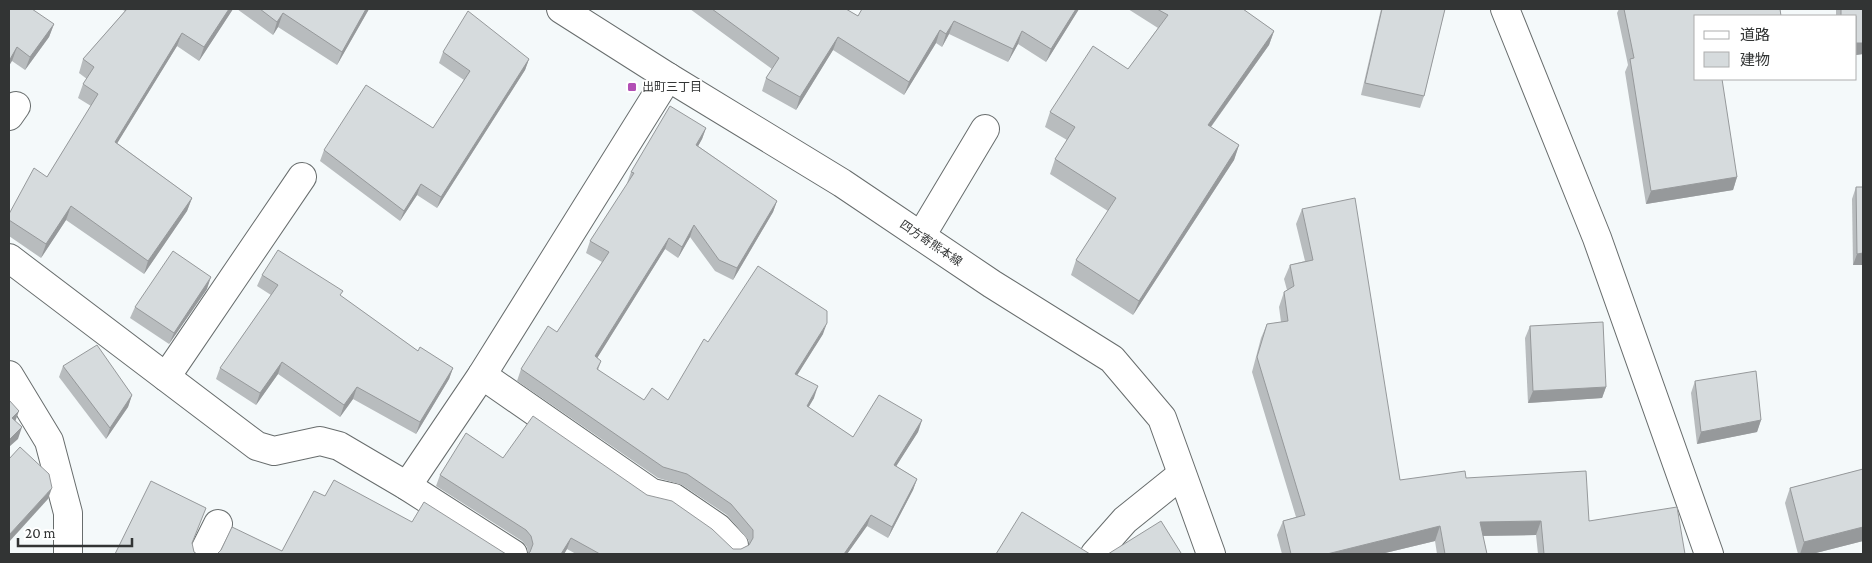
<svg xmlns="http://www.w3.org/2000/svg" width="1872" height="563" viewBox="0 0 1872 563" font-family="'Crimson Pro','Noto Sans JP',serif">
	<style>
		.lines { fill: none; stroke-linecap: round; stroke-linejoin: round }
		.minor-casing { stroke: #686d6d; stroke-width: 30 }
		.major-casing { stroke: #686d6d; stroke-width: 30 }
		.minor { stroke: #fff; stroke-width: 28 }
		.major { stroke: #fff; stroke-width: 28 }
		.wall { fill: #b8bcbe }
		.shaded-wall { fill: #96999b }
		.building { fill: #d6dbdd; stroke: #96999b }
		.poi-dot { fill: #b24fb5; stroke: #fff; stroke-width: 2 }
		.labels { text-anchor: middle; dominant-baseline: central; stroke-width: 4; stroke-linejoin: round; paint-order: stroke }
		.poi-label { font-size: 12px; fill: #323434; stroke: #fff; text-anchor: start }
		.street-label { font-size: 12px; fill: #323434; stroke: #fff }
	</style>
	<rect width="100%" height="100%" fill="#f4f9fa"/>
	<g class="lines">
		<!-- minor casing -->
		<g class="minor-casing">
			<g id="minor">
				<polyline points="1505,9 1597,238 1709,554"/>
				<polyline points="9,116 16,106"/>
				<polyline points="921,236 985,129"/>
				<polyline points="9,258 257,446 274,451 320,441 339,446 407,486 513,554"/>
				<polyline points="9,375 49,441 68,513 68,554"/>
				<polyline points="482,375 652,493 674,498 718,528 734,545"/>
				<polyline points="166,377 302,177"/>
				<polyline points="407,486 482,375 668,77"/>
				<polyline points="203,554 218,524"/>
				<polyline points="1095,554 1125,520 1181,475"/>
			</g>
		</g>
		<!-- major casing -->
		<g class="major-casing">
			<polyline id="major" points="561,9 668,77 842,183 992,284 1112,359 1162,418 1211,554"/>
		</g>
		<!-- minor -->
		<use href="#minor" class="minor"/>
		<!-- major -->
		<use href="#major" class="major"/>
	</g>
	<!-- wall -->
	<g class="wall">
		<polygon points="9,9 54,24 49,37 25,70 12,61"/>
		<polygon points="121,9 233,9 199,61 177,46 117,143 192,198 187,211 144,274 66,220 41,258 9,236 9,214 47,177 91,106 78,98 83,84 87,79 79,73 83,59 125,11"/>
		<polygon points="237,9 369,9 337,65 278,27 273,35"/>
		<polygon points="690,9 846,9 858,16 862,9 1079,9 1046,62 1018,44 1008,62 949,34 942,47 936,43 904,95 833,50 796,110 762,91 766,78 772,69"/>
		<polygon points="1128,9 1245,9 1244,10 1274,31 1269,45 1211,127 1239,145 1234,160 1133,315 1071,275 1076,260 1108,211 1050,174 1055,159 1067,140 1045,127 1050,112 1128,69 1158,28"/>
		<polygon points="1381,9 1445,9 1424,96 1420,108 1361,95"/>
		<polygon points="1619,9 1780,9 1696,16 1737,177 1733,190 1646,204 1625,72 1628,65 1617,13"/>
		<polygon points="1836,9 1863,9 1863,54 1856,55 1856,16 1836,16"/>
		<polygon points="443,52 529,59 525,70 437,208 417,195 400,221 320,161 324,150 433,128 464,80 439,63"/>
		<polygon points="706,128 702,139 698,146 777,201 773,212 733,280 715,271 690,237 678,258 665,249 597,358 601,361 598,370 644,400 668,400 708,342 823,334 797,375 814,398 808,407 853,437 922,420 918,432 896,466 917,479 913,490 888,538 867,526 847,554 576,554 567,549 564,554 527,554 528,553 527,547 522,541 436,486 440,475 503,458 647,495 733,549 741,549 749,545 749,541 727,515 682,485 658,478 517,381 521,369 557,332 602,262 586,253 590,241 628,183 627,183 631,172"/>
		<polygon points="1856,187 1863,187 1863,265 1853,265 1852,199"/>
		<polygon points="1302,209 1400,480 1466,478 1685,554 1538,554 1536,535 1483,536 1487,554 1437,554 1435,541 1381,554 1282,554 1277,535 1283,521 1296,517 1252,372 1261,338 1267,324 1281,322 1279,307 1284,292 1287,290 1284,279 1290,265 1305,261 1296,224"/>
		<polygon points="262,275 341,296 418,351 453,368 449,379 416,434 353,399 340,417 278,374 256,405 216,379 220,368 271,295 257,286"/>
		<polygon points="207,289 169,344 130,318 135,307"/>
		<polygon points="1530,326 1606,387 1602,398 1528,403 1525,338"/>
		<polygon points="63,366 132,395 128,407 106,439 59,377"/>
		<polygon points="1695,381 1761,420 1757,432 1697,444 1691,393"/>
		<polygon points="1863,469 1863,541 1812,554 1798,554 1785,503 1790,488"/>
	</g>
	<!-- shaded-wall -->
	<g class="shaded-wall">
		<polygon points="229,9 233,9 199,61 204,47"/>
		<polygon points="366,9 369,9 337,65 342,52"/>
		<polygon points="1076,9 1079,9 1046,62 1051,49"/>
		<polygon points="283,13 278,27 273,35 277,22"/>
		<polygon points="954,21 949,34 942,47 946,34"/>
		<polygon points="54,24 49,37 25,70 30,57"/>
		<polygon points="940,30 936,43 904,95 909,82"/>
		<polygon points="1022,31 1018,44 1008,62 1013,49"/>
		<polygon points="1274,31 1269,45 1202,139 1208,125"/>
		<polygon points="182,33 177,46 110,155 115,142"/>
		<polygon points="838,37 833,50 796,110 800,97"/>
		<polygon points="1856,43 1863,43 1863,54 1856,55"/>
		<polygon points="17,47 12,61 9,66 9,61"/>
		<polygon points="529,59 525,70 437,208 441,197"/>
		<polygon points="706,128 702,139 692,157 696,145"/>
		<polygon points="1239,145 1234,160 1133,315 1139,301"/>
		<polygon points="1737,177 1733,190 1646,204 1651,191"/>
		<polygon points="421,184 417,195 400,221 404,211"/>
		<polygon points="192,198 187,211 144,274 148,261"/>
		<polygon points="777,201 773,212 733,280 737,268"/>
		<polygon points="71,206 66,220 41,258 46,244"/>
		<polygon points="694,225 690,237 678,258 682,247"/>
		<polygon points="669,238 665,249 591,368 595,356"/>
		<polygon points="1863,253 1863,265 1853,265 1857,254"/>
		<polygon points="211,277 207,289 169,344 174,333"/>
		<polygon points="827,323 823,334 791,385 795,374"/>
		<polygon points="282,362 278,374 256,405 260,393"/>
		<polygon points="453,368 449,379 416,434 420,422"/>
		<polygon points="818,386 814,398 803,417 807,406"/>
		<polygon points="357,387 353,399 340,417 344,405"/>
		<polygon points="1606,387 1602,398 1528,403 1533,391"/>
		<polygon points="132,395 128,407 106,439 110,428"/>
		<polygon points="19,411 15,422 12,418"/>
		<polygon points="922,420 918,432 890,476 894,465"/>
		<polygon points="1761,420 1757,432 1697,444 1701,432"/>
		<polygon points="22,427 18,439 9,447 9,440"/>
		<polygon points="917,479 913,490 888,538 892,527"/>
		<polygon points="52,488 48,499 9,542 9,535"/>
		<polygon points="871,515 867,526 847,554 844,554"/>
		<polygon points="1541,521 1536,535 1475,536 1480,522"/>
		<polygon points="1440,526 1435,541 1381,554 1327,554"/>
		<polygon points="1863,527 1863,541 1812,554 1800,554 1804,542"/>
		<polygon points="571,538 567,549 564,554 561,554"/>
	</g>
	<!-- building -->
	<g class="building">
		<polygon points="9,9 32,9 54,24 30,57 17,47 9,61"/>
		<polygon points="127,9 229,9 204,47 182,33 115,142 192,198 148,261 71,206 46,244 9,220 9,214 34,168 47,177 98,94 83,84 94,67 83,59"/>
		<polygon points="260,9 366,9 342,52 283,13 277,22"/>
		<polygon points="712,9 846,9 858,16 862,9 1076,9 1051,49 1022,31 1013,49 954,21 946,34 940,30 909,82 838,37 800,97 766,78 779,58"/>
		<polygon points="1157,9 1243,9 1274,31 1208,125 1239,145 1139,301 1076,260 1116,198 1055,159 1075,127 1050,112 1093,46 1128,69 1168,15"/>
		<polygon points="1382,9 1445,9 1424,96 1365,83"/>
		<polygon points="1624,9 1780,9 1781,16 1696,16 1696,79 1722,79 1737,177 1651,191 1630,59 1634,58"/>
		<polygon points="1841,9 1863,9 1863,43 1856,43 1856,16 1841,16"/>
		<polygon points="468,11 529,59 441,197 421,184 404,211 324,150 366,85 433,128 470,71 443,52"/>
		<polygon points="670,106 706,128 696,145 777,201 737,268 719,260 694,225 682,247 669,238 595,356 601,361 597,369 644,400 652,388 668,400 704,339 708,342 758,266 827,311 827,323 795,374 818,386 807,406 853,437 879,395 922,420 894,465 917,479 892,527 871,515 844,554 600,554 571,538 561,554 527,554 530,552 533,544 531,536 526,530 440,475 466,433 503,458 533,416 647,495 672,501 712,529 733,549 741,549 749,545 753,538 753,530 731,504 687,474 663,467 521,369 548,326 557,332 609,252 590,241 634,173 631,172"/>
		<polygon points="1856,187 1863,187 1863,253 1857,254"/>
		<polygon points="1355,198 1400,480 1465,471 1466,478 1586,471 1589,521 1677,507 1685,554 1544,554 1541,521 1480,522 1487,554 1445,554 1440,526 1327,554 1291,554 1283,521 1305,515 1257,357 1267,324 1288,321 1284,292 1294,286 1290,265 1313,260 1302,209"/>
		<polygon points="278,250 343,291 340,295 418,351 420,347 453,368 420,422 357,387 344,405 282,362 260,393 220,368 278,285 262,275"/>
		<polygon points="173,251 211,277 174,333 135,307"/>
		<polygon points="1603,322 1606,387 1533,391 1530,326"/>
		<polygon points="97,345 132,395 110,428 63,366"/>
		<polygon points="1756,371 1761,420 1701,432 1695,381"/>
		<polygon points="9,400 19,411 12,418 22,427 9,440"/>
		<polygon points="20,447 49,474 52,488 9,535 9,459"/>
		<polygon points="1863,469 1863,527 1804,542 1790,488"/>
		<polygon points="334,480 412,522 424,502 506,554 217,554 221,550 232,527 282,551 314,491 325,496"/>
		<polygon points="151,481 206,508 192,543 194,552 197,554 115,554"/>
		<polygon points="1022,512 1090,554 996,554"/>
		<polygon points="1161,521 1181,553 1180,554 1108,554"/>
	</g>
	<!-- markers -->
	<rect class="poi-dot" x="627" y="82" width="10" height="10" rx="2.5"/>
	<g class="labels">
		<!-- poi labels -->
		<g class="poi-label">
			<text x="642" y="87">出町三丁目</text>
		</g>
		<!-- street labels -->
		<g class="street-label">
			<text transform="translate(931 243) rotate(34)">四方寄熊本線</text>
		</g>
	</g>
	<!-- border -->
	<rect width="1872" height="563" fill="none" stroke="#323434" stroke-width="20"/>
	<!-- legend -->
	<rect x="1694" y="15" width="162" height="65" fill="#ffffff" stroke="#adaeae"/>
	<rect x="1704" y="31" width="25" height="8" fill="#ffffff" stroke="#adaeae"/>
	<text x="1740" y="40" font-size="15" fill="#323434">道路</text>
	<rect x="1704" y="52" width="25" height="15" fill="#d6dbdd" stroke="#adaeae"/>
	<text x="1740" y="65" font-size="15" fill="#323434">建物</text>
	<!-- scale -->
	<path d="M18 538v8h114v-8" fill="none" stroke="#323434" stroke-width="2.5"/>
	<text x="25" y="538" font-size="15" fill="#323434" stroke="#ffffff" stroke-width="4" paint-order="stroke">20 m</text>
</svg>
